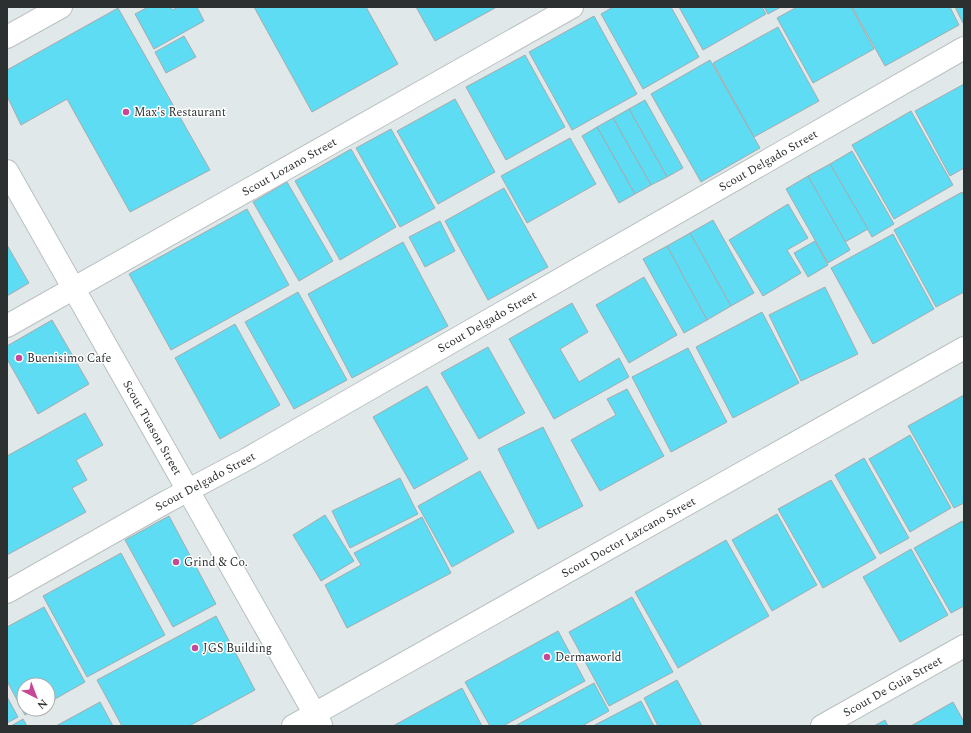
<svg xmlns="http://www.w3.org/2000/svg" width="971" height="733" viewBox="0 0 971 733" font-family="Spectral,serif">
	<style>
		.building { fill: #5ddcf4; stroke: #a5acad }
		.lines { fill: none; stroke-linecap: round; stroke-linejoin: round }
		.minor-casing { stroke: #b9c0c1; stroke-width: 24 }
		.minor { stroke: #fff; stroke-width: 22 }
		.poi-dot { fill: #c74896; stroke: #fff; stroke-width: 1.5 }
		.labels { text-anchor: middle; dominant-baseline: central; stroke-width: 3; stroke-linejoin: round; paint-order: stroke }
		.poi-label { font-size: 12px; fill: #2d3030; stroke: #fff; text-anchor: start }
		.street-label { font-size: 12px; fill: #2d3030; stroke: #fff }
	</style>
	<rect width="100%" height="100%" fill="#e1e8e9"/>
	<!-- building -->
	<g class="building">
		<polygon points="148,7 171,7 172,10 179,7 197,7 204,21 154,49 135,14"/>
		<polygon points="254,7 366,7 398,64 312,112"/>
		<polygon points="416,7 494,7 495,8 435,41"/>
		<polygon points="613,7 671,7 699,57 643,89 601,14"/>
		<polygon points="679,7 762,7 766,14 703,50"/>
		<polygon points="764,7 781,7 768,14"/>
		<polygon points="797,7 851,7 874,49 813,83 777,18"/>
		<polygon points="852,7 950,7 959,25 885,66"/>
		<polygon points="955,7 964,7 964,23 963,23"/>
		<polygon points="118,8 210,170 130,212 67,99 21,125 7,96 7,70"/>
		<polygon points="594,16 637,94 572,130 529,52"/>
		<polygon points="778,27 819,101 754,137 713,63"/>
		<polygon points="184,36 196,57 166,73 155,52"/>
		<polygon points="525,55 565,127 506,160 466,87"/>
		<polygon points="710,60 760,148 701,182 651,94"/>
		<polygon points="964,84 964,168 950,176 915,111"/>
		<polygon points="455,99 495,172 438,204 397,131"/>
		<polygon points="645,100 683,168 667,177 629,109"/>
		<polygon points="629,109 667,177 651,185 613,118"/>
		<polygon points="911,111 953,185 894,219 852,145"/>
		<polygon points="613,118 651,185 635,194 597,127"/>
		<polygon points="597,127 635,194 619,203 582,136"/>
		<polygon points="391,129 435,208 400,227 356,148"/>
		<polygon points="570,138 596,184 527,223 501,176"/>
		<polygon points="351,149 396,227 340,260 295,181"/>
		<polygon points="852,151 894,224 872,237 830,164"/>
		<polygon points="830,164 868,229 845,242 808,176"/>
		<polygon points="808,176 850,250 828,263 786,189"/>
		<polygon points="287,182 333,261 299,281 253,202"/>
		<polygon points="504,188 548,267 488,300 445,221"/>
		<polygon points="962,192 964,196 964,292 936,307 894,230"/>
		<polygon points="788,204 808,238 787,250 801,273 763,296 729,240"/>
		<polygon points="247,209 289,285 171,350 129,274"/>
		<polygon points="713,220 754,293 731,306 690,233"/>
		<polygon points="440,221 455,251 425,267 409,237"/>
		<polygon points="690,233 731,306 707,320 667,246"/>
		<polygon points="893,234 934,309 873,344 831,268"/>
		<polygon points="815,241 828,265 808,277 794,253"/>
		<polygon points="403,242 448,326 352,378 308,294"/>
		<polygon points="7,245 29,283 7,296"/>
		<polygon points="667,246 707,320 684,333 643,259"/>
		<polygon points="644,277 677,335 629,363 596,305"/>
		<polygon points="825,287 858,354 801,381 769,315"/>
		<polygon points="298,292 347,380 294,409 245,322"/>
		<polygon points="572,303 588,332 560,349 579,382 619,358 629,377 554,419 509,339"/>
		<polygon points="762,312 799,383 733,418 696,347"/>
		<polygon points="52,320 89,384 38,414 7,359 7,346"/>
		<polygon points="235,324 280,405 220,439 175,358"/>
		<polygon points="488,347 525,413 479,439 441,373"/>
		<polygon points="688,348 727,422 671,452 632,377"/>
		<polygon points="427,386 468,459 414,489 373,417"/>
		<polygon points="627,389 664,456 600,491 571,440 616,415 607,399"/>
		<polygon points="964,395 964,503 954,508 908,426"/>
		<polygon points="85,413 103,445 76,460 87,480 72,488 86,512 7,555 7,456"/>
		<polygon points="543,427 583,506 538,529 498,449"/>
		<polygon points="910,435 951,508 910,532 869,459"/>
		<polygon points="864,458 909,538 880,554 835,475"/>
		<polygon points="480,471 514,532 452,567 418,506"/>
		<polygon points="400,478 418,514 350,548 332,511"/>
		<polygon points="831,480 876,558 823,588 778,509"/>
		<polygon points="777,514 817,585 772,611 732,540"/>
		<polygon points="325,515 354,561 321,581 293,535"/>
		<polygon points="169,516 216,604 173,627 125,540"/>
		<polygon points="422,517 451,573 347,628 325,585 361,565 354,553"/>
		<polygon points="962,521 964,525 964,606 951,613 914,548"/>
		<polygon points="726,540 769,616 678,668 635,592"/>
		<polygon points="911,549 948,615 900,642 863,577"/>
		<polygon points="121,553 165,635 87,677 43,596"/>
		<polygon points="632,597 673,672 609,706 569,632"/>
		<polygon points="44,607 85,682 48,703 48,685 24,685 24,709 36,709 25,715 7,681 7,627"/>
		<polygon points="216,616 255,690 189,726 122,726 97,680"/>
		<polygon points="558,631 585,681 503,726 490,726 465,682"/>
		<polygon points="677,680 702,726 658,726 644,698"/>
		<polygon points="594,683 609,711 582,726 515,726"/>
		<polygon points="462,688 482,726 393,726"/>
		<polygon points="7,697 18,717 7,723"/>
		<polygon points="641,701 654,726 593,726"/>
		<polygon points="100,702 113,726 56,726"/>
		<polygon points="953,702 964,722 964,726 911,726"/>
		<polygon points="23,719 27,726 11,726"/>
		<polygon points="885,720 888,726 874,726"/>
	</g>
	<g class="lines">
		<!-- minor casing -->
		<g class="minor-casing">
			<g id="minor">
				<polyline points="7,37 61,7"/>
				<path id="s1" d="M7,171l314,554"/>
				<path id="s2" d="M7,326l565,-319"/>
				<path id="s3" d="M7,592l159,-90 81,-43 717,-411"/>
				<path id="s4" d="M293,726l671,-378"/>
				<path id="s5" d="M822,726l142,-80"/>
			</g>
		</g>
		<!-- minor -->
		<use href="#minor" class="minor"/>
	</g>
	<!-- markers -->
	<g class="poi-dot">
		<circle cx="126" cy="112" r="4"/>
		<circle cx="19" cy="358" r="4"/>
		<circle cx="176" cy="562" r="4"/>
		<circle cx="195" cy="648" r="4"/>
		<circle cx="547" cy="657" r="4"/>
	</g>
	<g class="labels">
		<!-- poi labels -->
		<g class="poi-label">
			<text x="134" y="112">Max's Restaurant</text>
			<text x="27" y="358">Buenisimo Cafe</text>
			<text x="184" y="562">Grind &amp; Co.</text>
			<text x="203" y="648">JGS Building</text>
			<text x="555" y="657">Dermaworld</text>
		</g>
		<!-- street labels -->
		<g class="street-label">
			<text stroke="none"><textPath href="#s3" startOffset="875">Scout Delgado Street</textPath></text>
			<text stroke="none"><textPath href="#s2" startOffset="324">Scout Lozano Street</textPath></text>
			<text stroke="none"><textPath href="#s3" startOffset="551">Scout Delgado Street</textPath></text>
			<text stroke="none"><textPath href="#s1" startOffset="295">Scout Tuason Street</textPath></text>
			<text stroke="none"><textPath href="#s3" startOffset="227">Scout Delgado Street</textPath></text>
			<text stroke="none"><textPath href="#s4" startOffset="385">Scout Doctor Lazcano Street</textPath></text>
			<text stroke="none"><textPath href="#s5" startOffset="81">Scout De Guia Street</textPath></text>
		</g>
	</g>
	<!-- border -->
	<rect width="971" height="733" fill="none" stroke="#2d3030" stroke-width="16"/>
	<!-- north arrow -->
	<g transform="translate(36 697) rotate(138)"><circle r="19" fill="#ffffff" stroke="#abacac"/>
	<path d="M0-3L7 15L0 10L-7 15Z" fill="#c74896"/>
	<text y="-6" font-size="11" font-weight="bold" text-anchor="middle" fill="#2d3030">N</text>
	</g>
</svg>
